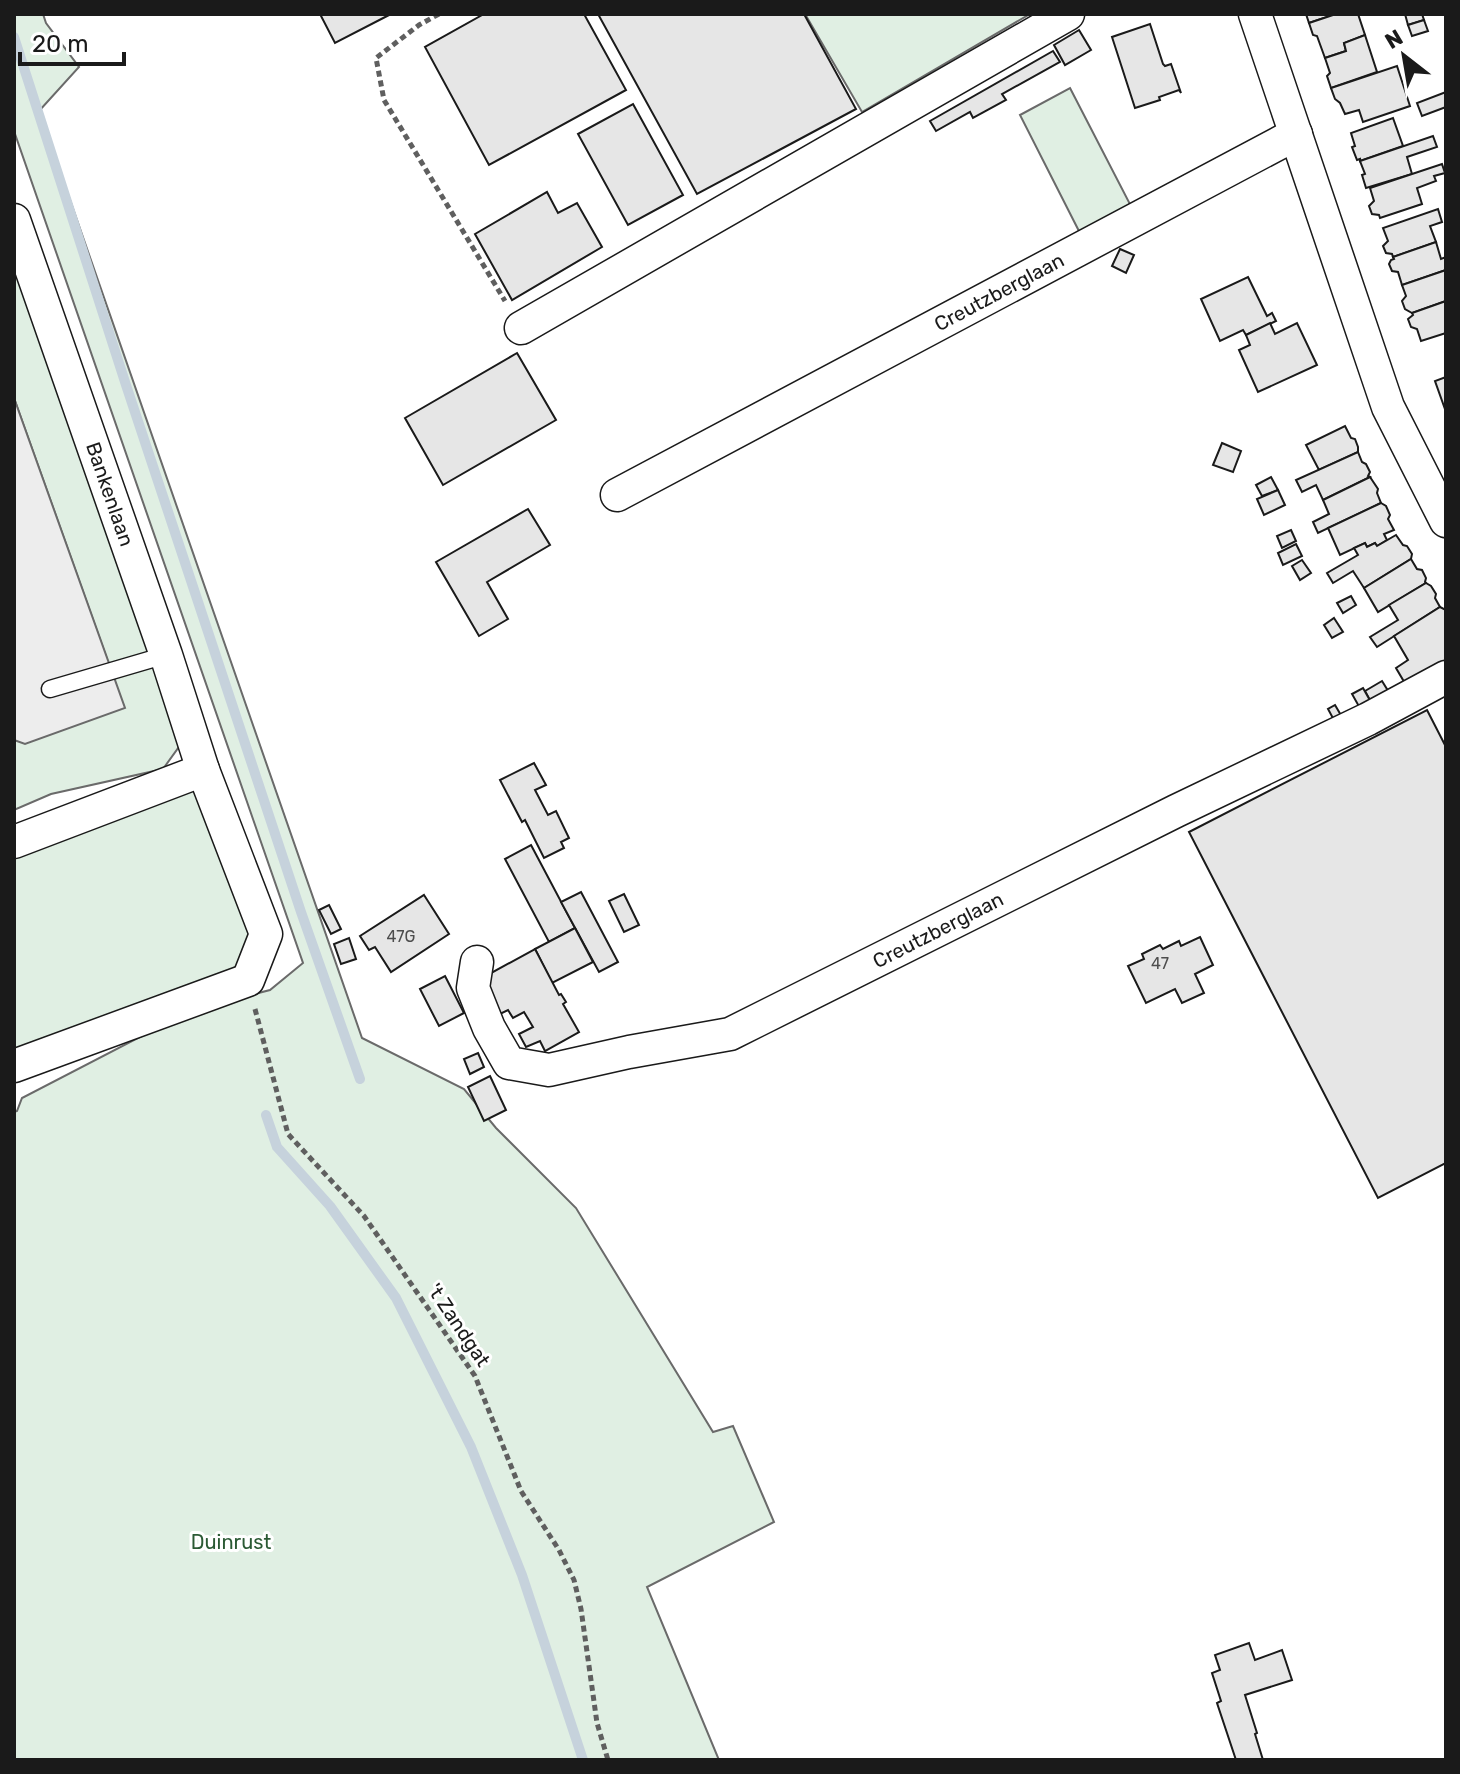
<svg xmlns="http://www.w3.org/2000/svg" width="1460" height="1774" viewBox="0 0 1460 1774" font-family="Rubik,sans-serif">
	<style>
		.green { fill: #e0efe3; stroke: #6a6a6a; stroke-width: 2 }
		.parking { fill: #ededed; stroke: #6a6a6a; stroke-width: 2 }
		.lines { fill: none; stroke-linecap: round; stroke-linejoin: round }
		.stream { stroke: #c6d2dc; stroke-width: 10 }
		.building { fill: #e6e6e6; stroke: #1a1a1a; stroke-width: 2 }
		.service-casing { stroke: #1a1a1a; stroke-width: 19 }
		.minor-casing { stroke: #1a1a1a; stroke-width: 35 }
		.path { stroke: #5f5f5f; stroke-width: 5; stroke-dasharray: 6 4; stroke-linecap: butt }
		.service { stroke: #fff; stroke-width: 16 }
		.minor { stroke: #fff; stroke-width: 32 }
		.labels { text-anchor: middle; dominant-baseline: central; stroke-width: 6; stroke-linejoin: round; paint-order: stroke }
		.number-label { font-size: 16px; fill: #4d4d4d }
		.street-label { font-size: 20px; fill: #1a1a1a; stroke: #fff }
		.park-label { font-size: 20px; fill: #2b5a34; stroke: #fff }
	</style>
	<rect width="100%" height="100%" fill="#fff"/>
	<!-- green -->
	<g class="green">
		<polygon points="14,14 43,14 46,23 79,67 39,111 362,1038 464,1089 496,1128 576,1208 713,1432 733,1426 774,1522 647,1587 719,1760 14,1760 14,1112 17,1111 22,1098 192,1010 270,990 303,963 14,131"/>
		<polygon points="805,14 1030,14 862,112"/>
		<polygon points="1070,88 1133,210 1083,239 1020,115"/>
		<polygon points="14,260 186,737 163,769 51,794 14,810 14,682 107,659 14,398"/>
		<polygon points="200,787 258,951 223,976 14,1059 14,857"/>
	</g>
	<!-- parking -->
	<polygon class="parking" points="14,398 125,708 25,744 14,740"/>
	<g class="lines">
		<!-- stream -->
		<g class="stream">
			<polyline points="14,37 126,385 301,912 360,1079"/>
			<polyline points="266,1115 277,1147 330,1206 396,1298 471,1447 522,1575 583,1760"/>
		</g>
	</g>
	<!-- building -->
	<g class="building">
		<polygon points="320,14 391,14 335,43"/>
		<polygon points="484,14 584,14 626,90 489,165 425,47"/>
		<polygon points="598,14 804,14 856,109 697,194"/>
		<polygon points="1306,14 1336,14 1309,23"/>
		<polygon points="1336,14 1358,14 1365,35 1344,43 1346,51 1325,58 1317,36 1313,35 1309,23"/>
		<polygon points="1405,14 1422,14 1424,20 1408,25"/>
		<polygon points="1424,20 1428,31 1412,36 1408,25"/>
		<polygon points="1150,24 1163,64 1165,66 1171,64 1181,93 1179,90 1159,97 1160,100 1135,108 1112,37"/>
		<polygon points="1079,30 1091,50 1065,65 1054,45"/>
		<polygon points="1365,35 1377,72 1331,88 1327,76 1330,73 1325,58 1346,51 1344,43"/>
		<polygon points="1053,51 1060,62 1002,94 1006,100 973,118 970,112 936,131 930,121"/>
		<polygon points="1397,66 1410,106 1363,122 1359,110 1345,114 1340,103 1335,99 1331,88"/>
		<polygon points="1446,92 1446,107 1422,116 1417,103"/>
		<polygon points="633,104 683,195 628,225 578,134"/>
		<polygon points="1393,118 1403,146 1360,161 1360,159 1357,160 1352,147 1355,146 1351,133"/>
		<polygon points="1433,136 1437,147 1407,157 1412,174 1366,188 1362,175 1365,174 1360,161"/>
		<polygon points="1442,164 1445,173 1434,176 1436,181 1417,188 1422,204 1380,218 1379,215 1372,214 1369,206 1374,201 1370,188"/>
		<polygon points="547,192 558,213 577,203 602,247 512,300 475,234"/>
		<polygon points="1438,209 1442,222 1430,226 1436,242 1393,257 1392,254 1386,253 1383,246 1388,241 1383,228"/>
		<polygon points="1436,242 1441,259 1446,257 1446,270 1402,285 1398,272 1392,271 1389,264 1391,260 1394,259 1393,257"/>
		<polygon points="1120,249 1134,255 1126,273 1112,266"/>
		<polygon points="1446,270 1446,301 1412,313 1405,309 1402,301 1406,296 1402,285"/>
		<polygon points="1248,277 1267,316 1272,313 1276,321 1246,335 1243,330 1220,341 1201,299"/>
		<polygon points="1446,301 1446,333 1421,341 1417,329 1411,327 1408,319 1413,315 1412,313"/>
		<polygon points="1270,323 1275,334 1297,323 1317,365 1258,392 1239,350 1250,345 1246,335"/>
		<polygon points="517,353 556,420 443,485 405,418"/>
		<polygon points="1446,377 1446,412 1435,381"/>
		<polygon points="1345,426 1351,438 1355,439 1358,447 1358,452 1319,470 1306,445"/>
		<polygon points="1222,443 1241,451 1233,472 1213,465"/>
		<polygon points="1358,452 1362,462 1366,464 1370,472 1368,476 1370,477 1323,500 1316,485 1302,492 1296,480"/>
		<polygon points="1271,477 1278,490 1262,496 1256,485"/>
		<polygon points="1370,477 1378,489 1377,493 1381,503 1318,533 1313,522 1329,514 1323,500"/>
		<polygon points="1278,490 1285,505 1264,515 1257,499"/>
		<polygon points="1381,503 1386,506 1390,515 1388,519 1394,530 1384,534 1387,540 1377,546 1375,543 1367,547 1365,543 1340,555 1328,528"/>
		<polygon points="528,509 550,545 487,582 508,619 479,636 436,562"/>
		<polygon points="1291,530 1296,541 1282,548 1277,536"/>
		<polygon points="1396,535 1403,545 1407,546 1412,554 1411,559 1364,588 1353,571 1333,583 1327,573 1358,555 1354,548 1365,543 1367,547 1375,543 1377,546"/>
		<polygon points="1296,544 1302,556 1283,565 1278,553"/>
		<polygon points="1411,559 1417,569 1422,570 1426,578 1425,582 1426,583 1378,612 1364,588"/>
		<polygon points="1302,560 1311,573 1300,580 1292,566"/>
		<polygon points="1426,583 1431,586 1436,594 1435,598 1440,607 1377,647 1370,637 1398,620 1389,605"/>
		<polygon points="1351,596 1356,605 1343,613 1337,603"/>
		<polygon points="1440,607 1446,610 1446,661 1406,685 1396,668 1408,660 1394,636"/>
		<polygon points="1334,618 1343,632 1332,638 1324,625"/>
		<polygon points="1382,681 1390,694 1372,704 1365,691"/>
		<polygon points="1363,688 1372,704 1361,710 1352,694"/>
		<polygon points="1335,705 1342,717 1335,722 1328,709"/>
		<polygon points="1427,710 1446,747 1446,1163 1378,1198 1189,832"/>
		<polygon points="534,763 546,785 535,790 548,815 556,811 569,838 561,842 564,848 544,858 525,820 522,822 500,780"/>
		<polygon points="531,845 575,928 549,942 505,859"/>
		<polygon points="581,892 618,962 599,972 561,902"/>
		<polygon points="624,894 639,925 624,932 609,901"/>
		<polygon points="424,895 449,934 391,972 375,947 369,950 360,936"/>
		<polygon points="329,905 341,929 331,934 319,910"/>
		<polygon points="575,928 593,962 552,983 535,949"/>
		<polygon points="1200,937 1213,965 1195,974 1204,993 1182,1003 1175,989 1146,1003 1128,966 1144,959 1142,954 1160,945 1163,949 1179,941 1181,946"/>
		<polygon points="349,938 356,959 341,964 334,944"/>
		<polygon points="535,949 559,995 561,994 566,1002 563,1004 579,1032 545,1051 540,1041 526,1047 519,1034 533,1027 524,1012 513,1018 508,1010 500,1014 482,978"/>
		<polygon points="445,976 464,1013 439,1026 420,989"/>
		<polygon points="478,1053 484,1067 470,1074 464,1059"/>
		<polygon points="490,1076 506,1110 484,1121 468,1087"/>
		<polygon points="1249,1643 1255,1660 1282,1650 1292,1680 1245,1695 1257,1733 1255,1734 1263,1760 1236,1760 1217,1703 1221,1701 1212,1673 1220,1670 1215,1655"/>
	</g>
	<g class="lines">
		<!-- service casing -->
		<g class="service-casing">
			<polyline id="service" points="50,689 166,655"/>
		</g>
		<!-- minor casing -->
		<g class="minor-casing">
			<g id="minor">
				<polyline points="1255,14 1388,407 1446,521"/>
				<polyline points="14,220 166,655 203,770 266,934 248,980 14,1066"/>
				<polyline points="521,328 1068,14"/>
				<polyline points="617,495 1296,134"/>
				<polyline points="14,842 203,770"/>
				<polyline points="477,962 473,988 489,1028 509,1063 549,1070 629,1052 730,1034 1176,811 1368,719 1446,677"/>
			</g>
		</g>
		<!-- path -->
		<g class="path">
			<polyline points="439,14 419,25 376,58 384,100 505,301"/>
			<polyline points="255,1009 288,1134 364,1216 475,1376 521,1491 559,1550 574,1580 581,1609 597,1723 608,1760"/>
		</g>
		<!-- service -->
		<use href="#service" class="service"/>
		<!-- minor -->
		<use href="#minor" class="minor"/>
	</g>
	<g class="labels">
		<!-- number labels -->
		<g class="number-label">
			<text x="401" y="936">47G</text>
			<text x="1160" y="963">47</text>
		</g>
		<!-- street labels -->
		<g class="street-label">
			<text transform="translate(999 292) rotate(-28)">Creutzberglaan</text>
			<text transform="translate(110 494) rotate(71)">Bankenlaan</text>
			<text transform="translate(938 930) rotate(-27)">Creutzberglaan</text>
			<text transform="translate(459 1325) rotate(56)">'t Zandgat</text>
		</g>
		<!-- park labels -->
		<g class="park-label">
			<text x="231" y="1542">Duinrust</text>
		</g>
	</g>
	<!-- border -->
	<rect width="1460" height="1774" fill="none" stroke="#1a1a1a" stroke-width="32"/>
	<!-- north arrow -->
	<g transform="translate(1404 56) rotate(329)" stroke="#ffffff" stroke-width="6" paint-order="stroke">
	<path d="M0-6L14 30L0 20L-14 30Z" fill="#1a1a1a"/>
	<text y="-12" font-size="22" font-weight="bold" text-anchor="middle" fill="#1a1a1a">N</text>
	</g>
	<!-- scale -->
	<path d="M20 52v12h104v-12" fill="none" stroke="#1a1a1a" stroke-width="4"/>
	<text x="32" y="52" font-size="24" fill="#1a1a1a" stroke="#ffffff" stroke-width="6" paint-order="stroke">20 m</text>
</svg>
